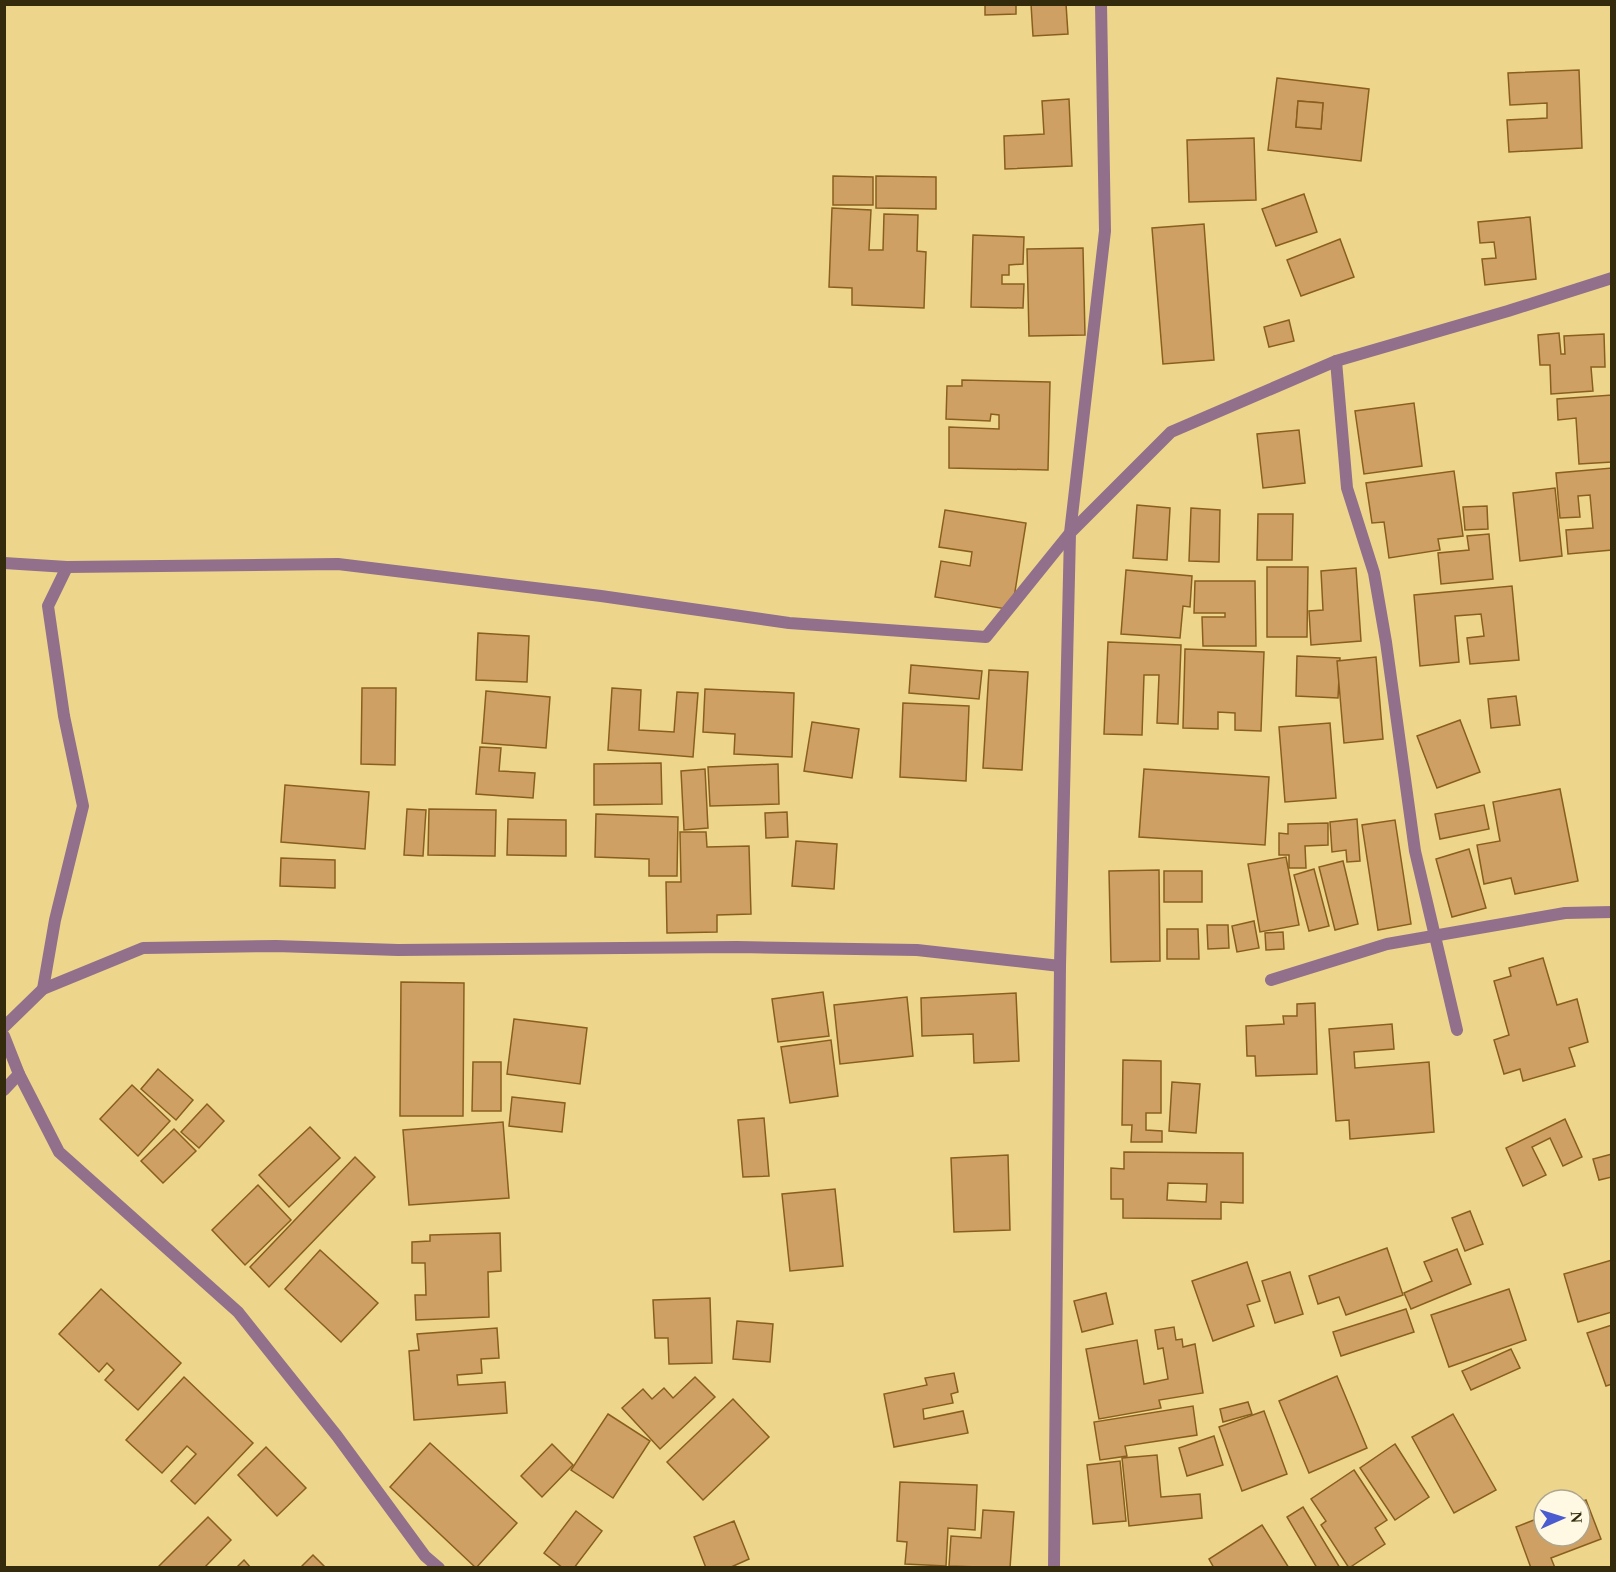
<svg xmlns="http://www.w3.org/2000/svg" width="1616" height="1572" viewBox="0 0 1616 1572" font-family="Georgia,serif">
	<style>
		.building { fill: #cfa063; stroke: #8a5f1e; stroke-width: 1.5; fill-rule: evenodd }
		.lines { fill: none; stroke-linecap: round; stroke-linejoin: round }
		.street { stroke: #92708c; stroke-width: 12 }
	</style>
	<rect width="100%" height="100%" fill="#edd68c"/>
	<!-- building -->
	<g class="building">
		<polygon points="985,4 1016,4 1016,14 985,15"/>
		<polygon points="1031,4 1066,4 1068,34 1033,36"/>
		<polygon points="1579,70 1582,148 1509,152 1507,120 1547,118 1547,103 1510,105 1508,73"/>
		<path d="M1277,78l92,11 -8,72 -93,-11zM1298,101l25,2 -2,26 -25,-2z"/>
		<polygon points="1069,99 1072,166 1005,169 1004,136 1044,134 1042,101"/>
		<polygon points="1298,101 1323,103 1321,129 1296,127"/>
		<polygon points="1254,138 1256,200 1189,202 1187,140"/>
		<polygon points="833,176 873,177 873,205 833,205"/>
		<polygon points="876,176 936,177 936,209 876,208"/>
		<polygon points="1304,194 1317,232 1276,246 1262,209"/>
		<polygon points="832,208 871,210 869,250 883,250 884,214 918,215 917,251 926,252 924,308 852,305 852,288 829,287"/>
		<polygon points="1530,217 1536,279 1485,285 1482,259 1496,258 1494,242 1480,243 1478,222"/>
		<polygon points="1204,224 1214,360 1163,364 1152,228"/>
		<polygon points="973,235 1024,237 1023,264 1009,265 1009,275 1002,275 1002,284 1024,284 1023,308 971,307"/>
		<polygon points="1340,239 1354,277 1301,296 1287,260"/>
		<polygon points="1083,248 1085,335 1029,336 1027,249"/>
		<polygon points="1289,320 1294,341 1269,347 1264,327"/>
		<polygon points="1559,333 1561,354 1565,354 1564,336 1604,334 1605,367 1591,367 1593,391 1551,394 1550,365 1540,365 1538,335"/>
		<polygon points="962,380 1050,382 1048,470 949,468 949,427 999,429 999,415 991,414 990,421 946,419 947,386 962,386"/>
		<polygon points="1612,395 1612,462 1579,464 1576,418 1558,420 1557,399"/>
		<polygon points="1414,403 1422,466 1364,474 1355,411"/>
		<polygon points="1299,430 1305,483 1263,488 1257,434"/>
		<polygon points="1612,468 1612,550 1568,554 1566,530 1593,528 1590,495 1578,496 1580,517 1560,518 1556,473"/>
		<polygon points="1454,471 1463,536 1438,539 1440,550 1389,558 1384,522 1372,523 1366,483"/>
		<polygon points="1555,488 1562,556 1520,561 1513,493"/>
		<polygon points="1137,505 1170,508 1167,560 1133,558"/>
		<polygon points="1487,506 1488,529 1465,530 1463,507"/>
		<polygon points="1191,508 1220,510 1219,562 1189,561"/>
		<polygon points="945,510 1026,523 1012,610 935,597 941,561 970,566 972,552 939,547"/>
		<polygon points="1258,514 1293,514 1292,560 1257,560"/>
		<polygon points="1489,534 1493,579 1441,584 1438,553 1469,550 1467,536"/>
		<polygon points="1267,567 1308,567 1307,637 1267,637"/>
		<polygon points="1356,568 1361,641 1311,645 1309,611 1323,610 1321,571"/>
		<polygon points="1126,570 1192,576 1190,607 1183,606 1180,638 1121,634"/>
		<polygon points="1195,581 1255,581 1256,646 1203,646 1202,617 1225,617 1225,613 1194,613"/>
		<polygon points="1512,586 1519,660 1470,664 1467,638 1484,636 1481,614 1455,616 1459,662 1420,666 1414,595"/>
		<polygon points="478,633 529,636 527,682 476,680"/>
		<polygon points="1108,642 1181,645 1178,724 1157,723 1159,675 1144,675 1142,735 1104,734"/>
		<polygon points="1185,649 1264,652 1261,731 1235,730 1235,713 1218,712 1218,729 1183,728"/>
		<polygon points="1297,656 1340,658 1338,698 1296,696"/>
		<polygon points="1376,657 1383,739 1344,743 1337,661"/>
		<polygon points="911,665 982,671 979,699 909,693"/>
		<polygon points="989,670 1028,672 1022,770 983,768"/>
		<polygon points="362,688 396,688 395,765 361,764"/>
		<polygon points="612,688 641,690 639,730 674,732 677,692 698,693 693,757 608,750"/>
		<polygon points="705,689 794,693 792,757 734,754 735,734 703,732"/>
		<polygon points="486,691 550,697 546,748 482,743"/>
		<polygon points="1516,696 1520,725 1491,728 1488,699"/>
		<polygon points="903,703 969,706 966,781 900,777"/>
		<polygon points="1460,720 1480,772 1437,788 1417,736"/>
		<polygon points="812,722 859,729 852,778 804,771"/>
		<polygon points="1330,723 1336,798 1285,802 1279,727"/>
		<polygon points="480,747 501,748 499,771 535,773 533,798 476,794"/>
		<polygon points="661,763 662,804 594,805 594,764"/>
		<polygon points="778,764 779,804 710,806 708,767"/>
		<polygon points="705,769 708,828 684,830 681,771"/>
		<polygon points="1144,769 1269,777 1265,845 1139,837"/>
		<polygon points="285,785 369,792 365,849 281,842"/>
		<polygon points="1560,789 1578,881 1515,894 1511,878 1484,884 1477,845 1500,841 1493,802"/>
		<polygon points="1484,805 1489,829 1440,839 1435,814"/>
		<polygon points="407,809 426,810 423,856 404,855"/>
		<polygon points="429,809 496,810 495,856 428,855"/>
		<polygon points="787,812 788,837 766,838 765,813"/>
		<polygon points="596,814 678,817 677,876 649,876 649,859 595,857"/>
		<polygon points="508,819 566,820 566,856 507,855"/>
		<polygon points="1357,819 1360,861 1347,862 1346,850 1332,852 1330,822"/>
		<polygon points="1395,820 1411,924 1378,930 1362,825"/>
		<polygon points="1328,823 1328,845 1305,846 1306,868 1289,868 1289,855 1279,855 1279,833 1288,834 1288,824"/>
		<polygon points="680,832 706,832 707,847 749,846 751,914 717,915 717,932 667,933 666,882 681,882"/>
		<polygon points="796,841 837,844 834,889 792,886"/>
		<polygon points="1469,849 1486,908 1452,917 1436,859"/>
		<polygon points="1286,857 1299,925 1260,932 1248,864"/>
		<polygon points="281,858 335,860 335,888 280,886"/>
		<polygon points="1343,861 1358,924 1335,930 1319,867"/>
		<polygon points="1314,869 1329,926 1309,931 1294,875"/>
		<polygon points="1159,870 1160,961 1111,962 1109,871"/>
		<rect x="1164" y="871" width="38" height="31"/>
		<polygon points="1254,921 1259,948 1237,952 1232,926"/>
		<polygon points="1207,925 1228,925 1229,948 1208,949"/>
		<polygon points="1167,929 1198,929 1199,959 1167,959"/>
		<polygon points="1283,932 1284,949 1266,950 1265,933"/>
		<polygon points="1543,958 1557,1005 1577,999 1588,1042 1569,1048 1575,1066 1523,1081 1520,1069 1504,1074 1494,1040 1509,1035 1494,981 1511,976 1509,968"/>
		<polygon points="401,982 464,983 463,1116 400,1116"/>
		<polygon points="823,992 829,1036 778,1042 772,999"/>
		<polygon points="1016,993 1019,1061 974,1063 973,1034 922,1036 921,998"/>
		<polygon points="907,997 913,1056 840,1064 834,1005"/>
		<polygon points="1315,1003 1317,1074 1256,1076 1255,1056 1247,1056 1246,1026 1284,1024 1283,1016 1297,1016 1297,1004"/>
		<polygon points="514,1019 587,1028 580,1084 507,1074"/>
		<polygon points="1392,1024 1394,1049 1354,1052 1355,1068 1429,1062 1434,1132 1350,1139 1349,1120 1336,1121 1329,1029"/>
		<polygon points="831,1040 838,1096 790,1103 781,1047"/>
		<polygon points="1123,1060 1161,1061 1161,1113 1146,1113 1146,1130 1162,1131 1162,1142 1131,1142 1132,1125 1122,1125"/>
		<polygon points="473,1062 501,1062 501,1111 472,1111"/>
		<polygon points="158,1069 193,1100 176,1120 141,1089"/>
		<polygon points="1172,1082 1200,1084 1196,1133 1169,1131"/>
		<polygon points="132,1085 170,1121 138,1156 100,1119"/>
		<polygon points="512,1097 565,1103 562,1132 509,1126"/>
		<polygon points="207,1104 224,1121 199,1148 181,1132"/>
		<polygon points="764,1118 769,1176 743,1177 738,1120"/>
		<polygon points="1565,1119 1582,1157 1563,1166 1550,1138 1532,1147 1546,1175 1523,1186 1506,1148"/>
		<polygon points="503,1122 509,1198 409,1205 403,1130"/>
		<polygon points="310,1127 340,1158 289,1207 259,1175"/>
		<polygon points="174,1129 196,1151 163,1183 141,1161"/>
		<path d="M1124,1152l119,1v50l-22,-1v17l-98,-1v-19h-12v-31l13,1zM1168,1183l39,1 -1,18 -39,-2z"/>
		<polygon points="1612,1154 1612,1177 1599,1180 1593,1159"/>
		<polygon points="1008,1155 1010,1230 954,1232 951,1158"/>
		<polygon points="355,1157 375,1177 269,1287 250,1267"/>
		<polygon points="258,1185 291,1220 245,1265 212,1230"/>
		<polygon points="835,1189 843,1266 790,1271 782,1194"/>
		<polygon points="1470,1211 1483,1244 1465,1251 1452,1218"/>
		<polygon points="500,1233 501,1271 488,1272 489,1317 416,1320 415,1295 426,1295 425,1263 412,1263 412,1242 430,1241 430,1235"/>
		<polygon points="1387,1248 1403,1295 1346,1315 1339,1297 1318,1304 1309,1276"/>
		<polygon points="1457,1249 1471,1284 1411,1309 1404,1293 1432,1281 1424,1262"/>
		<polygon points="320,1250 378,1303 341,1342 285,1289"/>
		<polygon points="1612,1260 1612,1312 1578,1322 1564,1274"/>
		<polygon points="1247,1262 1260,1301 1247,1305 1254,1326 1213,1341 1192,1281"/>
		<polygon points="1290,1272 1303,1314 1275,1323 1262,1281"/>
		<polygon points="101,1289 181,1363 138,1410 105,1380 114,1370 107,1363 99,1372 59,1334"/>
		<polygon points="1509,1289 1526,1340 1449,1367 1431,1315"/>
		<polygon points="1106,1293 1113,1324 1082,1332 1074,1301"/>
		<polygon points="710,1298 712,1363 669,1364 668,1338 655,1338 653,1300"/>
		<polygon points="1406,1309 1414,1332 1341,1356 1333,1332"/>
		<polygon points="737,1321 773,1324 770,1362 733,1359"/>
		<polygon points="1612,1325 1612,1384 1606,1386 1587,1333"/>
		<polygon points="1174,1327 1176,1340 1182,1339 1183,1347 1195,1344 1203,1393 1159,1400 1161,1408 1099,1419 1086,1349 1137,1340 1144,1384 1168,1379 1163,1348 1158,1349 1155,1330"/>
		<polygon points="497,1328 499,1358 481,1359 482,1373 457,1375 458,1385 505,1382 507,1413 414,1420 409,1351 419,1350 417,1334"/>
		<polygon points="1511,1349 1520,1368 1471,1390 1462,1371"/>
		<polygon points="954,1373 958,1392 951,1394 953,1403 923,1409 924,1419 963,1411 968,1433 894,1447 884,1394 927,1385 925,1378"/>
		<polygon points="1337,1376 1367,1448 1309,1473 1279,1401"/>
		<polygon points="184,1377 253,1443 195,1504 171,1481 196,1454 187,1446 162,1473 126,1440"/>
		<polygon points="695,1377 715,1397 660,1449 622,1408 643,1389 652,1399 664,1388 673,1398"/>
		<polygon points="733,1399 769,1437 703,1500 667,1462"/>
		<polygon points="1248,1402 1252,1414 1223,1422 1220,1409"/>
		<polygon points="1193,1406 1197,1435 1125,1446 1127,1456 1100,1460 1094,1422"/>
		<polygon points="1264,1411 1287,1474 1242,1491 1219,1427"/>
		<polygon points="608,1414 650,1441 613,1498 571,1470"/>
		<polygon points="1453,1414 1496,1490 1454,1513 1412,1437"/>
		<polygon points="1214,1436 1223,1465 1187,1476 1179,1448"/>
		<polygon points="430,1443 517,1523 476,1568 390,1487"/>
		<polygon points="552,1444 573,1465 542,1497 521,1476"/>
		<polygon points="1395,1444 1429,1497 1395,1520 1360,1468"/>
		<polygon points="266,1447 306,1488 277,1516 238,1475"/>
		<polygon points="1157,1455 1161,1497 1200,1494 1202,1518 1129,1526 1122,1458"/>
		<polygon points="1120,1461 1126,1521 1093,1524 1087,1465"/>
		<polygon points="1354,1470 1387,1520 1375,1528 1385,1544 1349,1568 1321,1525 1326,1521 1311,1499"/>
		<polygon points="900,1482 977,1485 975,1530 948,1528 946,1566 905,1564 907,1542 897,1541"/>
		<polygon points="1586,1500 1601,1539 1551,1558 1555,1568 1531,1568 1516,1527 1544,1516 1544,1536 1580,1536 1580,1502"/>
		<polygon points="1303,1507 1340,1568 1317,1568 1287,1517"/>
		<polygon points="983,1510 1014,1512 1010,1568 949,1566 951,1536 981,1538"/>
		<polygon points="576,1511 602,1531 574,1568 563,1568 544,1553"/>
		<polygon points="208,1517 231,1540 204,1568 157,1568"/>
		<polygon points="734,1521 749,1559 729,1568 706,1568 694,1537"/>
		<polygon points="1262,1525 1289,1568 1214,1568 1209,1559"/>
		<polygon points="313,1555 326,1568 300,1568"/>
		<polygon points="244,1560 251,1568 236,1568"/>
	</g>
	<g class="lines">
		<!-- street -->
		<g class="street">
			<polyline points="1336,361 1347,488 1374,573 1386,642 1415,851 1457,1030"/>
			<polyline points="4,563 67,567 338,564 601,596 789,623 986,637 1070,533 1105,231 1101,4"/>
			<polyline points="1271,980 1387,944 1565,913 1612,912"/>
			<polyline points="43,989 55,920 83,806 64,716 48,606 67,567"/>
			<polyline points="4,1027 43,989 143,948 276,946 398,950 737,947 917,950 1060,966"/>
			<polyline points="4,1036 19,1074 59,1152 238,1312 337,1436 425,1556 439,1568"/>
			<polyline points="4,1090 19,1074"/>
			<polyline points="1054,1568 1060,966 1070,533 1171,432 1336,361 1508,311 1612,278"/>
		</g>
	</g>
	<!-- border -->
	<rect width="1616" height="1572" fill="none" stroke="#342b0c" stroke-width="12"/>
	<!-- north arrow -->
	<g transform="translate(1562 1518) rotate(87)"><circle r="28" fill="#fff8e3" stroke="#aea68d" stroke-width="1.5"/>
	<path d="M0-4.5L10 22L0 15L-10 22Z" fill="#4b5bd0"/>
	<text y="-9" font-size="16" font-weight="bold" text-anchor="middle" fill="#342b0c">N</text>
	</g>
</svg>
